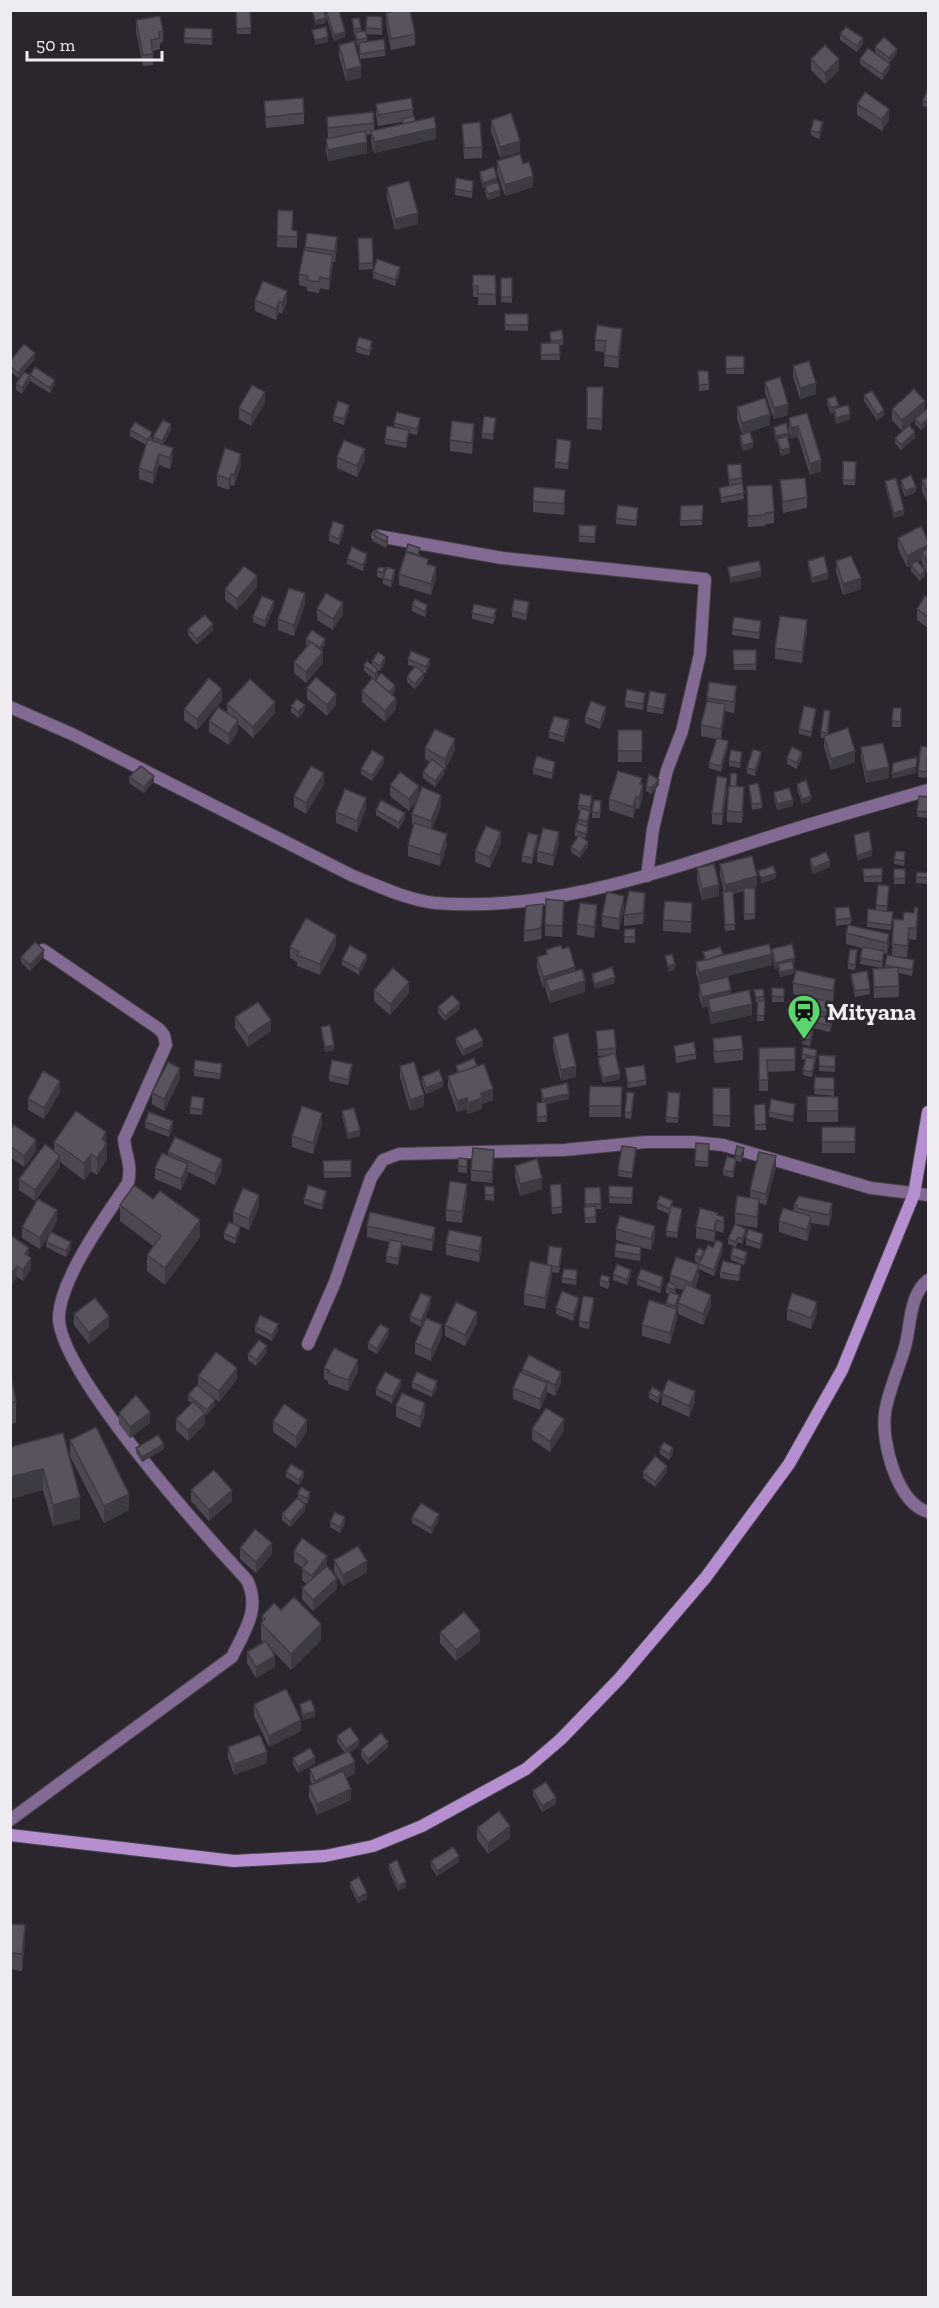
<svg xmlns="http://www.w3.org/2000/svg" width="939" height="2308" viewBox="0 0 939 2308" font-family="'Zilla Slab',serif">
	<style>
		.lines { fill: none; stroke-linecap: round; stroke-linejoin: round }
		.street-casing { stroke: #464249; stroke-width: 14 }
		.secondary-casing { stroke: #464249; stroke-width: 14 }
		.street { stroke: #826a92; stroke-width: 12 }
		.secondary { stroke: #b58fcf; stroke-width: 12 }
		.wall { fill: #4c4750; fill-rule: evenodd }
		.shaded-wall { fill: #3e3a41 }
		.building { fill: #58535d; stroke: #3e3a41; stroke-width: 1.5 }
		.labels { text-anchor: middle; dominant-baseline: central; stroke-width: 6; stroke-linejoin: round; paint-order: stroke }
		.poi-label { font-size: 24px; font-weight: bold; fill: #eeebf1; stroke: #2b262e; text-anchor: start }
	</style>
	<rect width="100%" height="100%" fill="#2b262e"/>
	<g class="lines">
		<!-- street casing -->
		<g class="street-casing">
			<g id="street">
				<polyline points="378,536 502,558 705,579 700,654 682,731 667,770 653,829 647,876"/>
				<path d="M10,707l64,28 279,141c26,10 54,24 82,27 114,9 222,-30 328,-64 55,-18 110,-33 165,-49"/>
				<path d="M928,1280c-19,15 -17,45 -23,67 -6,22 -17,44 -20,66 -4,29 12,90 43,99"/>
				<polyline points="308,1344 335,1282 371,1178 383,1160 399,1154 564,1150 646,1142 693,1142 723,1145 871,1188 928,1195"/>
				<path d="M10,1820l222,-163c13,-27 29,-48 15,-77 -40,-43 -192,-211 -188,-265 3,-39 47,-99 69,-132 4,-19 -2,-26 -4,-44l42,-94 -2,-10 -5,-6 -116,-79"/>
			</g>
		</g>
		<!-- secondary casing -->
		<g class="secondary-casing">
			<polyline id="secondary" points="10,1835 234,1861 325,1856 373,1846 422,1826 526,1769 561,1739 620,1678 706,1577 789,1464 842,1370 914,1194 928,1112"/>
		</g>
		<!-- street -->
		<use href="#street" class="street"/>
		<!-- secondary -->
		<use href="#secondary" class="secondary"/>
	</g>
	<!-- wall -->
	<g class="wall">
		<polygon points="236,10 250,10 251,34 237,34"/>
		<polygon points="326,10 345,37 334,41 326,16"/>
		<polygon points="386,13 415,34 415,45 391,50 386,24"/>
		<polygon points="367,16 382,17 382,35 366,34"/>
		<polygon points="352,19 361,28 361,31 367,38 367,42 385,50 385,56 360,59 359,45 357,46 355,35 354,35"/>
		<polygon points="136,20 163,31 163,42 160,43 160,49 153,51 153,65 143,66 136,31"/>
		<polygon points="185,28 212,29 212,45 184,43"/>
		<polygon points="840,34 863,44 857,52 840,40"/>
		<polygon points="339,45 361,78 346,81 339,56"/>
		<polygon points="875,47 897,54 889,63 890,69 882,80 860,64 860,59 884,60 875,52"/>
		<polygon points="811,59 839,70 825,84 811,70"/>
		<polygon points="928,88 928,108 923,106 923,101"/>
		<polygon points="264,101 304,113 304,124 266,128"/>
		<polygon points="376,104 413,109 413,116 415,121 436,139 374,153 371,142 371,134 366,135 367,153 328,161 326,150 326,139 328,139 327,117 374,123 374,130 402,124 402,122 378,126 376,115"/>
		<polygon points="857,104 889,120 882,131 857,115"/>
		<polygon points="491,120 520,152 500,158 491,131"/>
		<polygon points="462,124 482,147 482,158 464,159"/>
		<polygon points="823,128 819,139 811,135 811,130"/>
		<polygon points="497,161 533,187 505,196 497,172"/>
		<polygon points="480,172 497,183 500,196 488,200 485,192 485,187 483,188 480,177"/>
		<polygon points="387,187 418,224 395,230 387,198"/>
		<polygon points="473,187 472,198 455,195 455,189"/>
		<polygon points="278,210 292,231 297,231 297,248 277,247"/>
		<polygon points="358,238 372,238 373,269 359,270"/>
		<polygon points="305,247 337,248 335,262 333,262 329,290 320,288 319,293 307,291 307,287 299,285 299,274"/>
		<polygon points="373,272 400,273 395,286 373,278"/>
		<polygon points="473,275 495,275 496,305 478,305 478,297 473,297"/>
		<polygon points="501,278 512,278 512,303 501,302"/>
		<polygon points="255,300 287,302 282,314 279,312 276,320 255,311"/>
		<polygon points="505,314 528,314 528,331 505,330"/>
		<polygon points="550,332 563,340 563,345 559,346 560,360 541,360 541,343 551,343"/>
		<polygon points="595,340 622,340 618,368 604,366 605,352 595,351"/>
		<polygon points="356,346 372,347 369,356 356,352"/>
		<rect x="726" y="356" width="18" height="18"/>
		<polygon points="35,359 18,378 10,371 10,361"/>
		<polygon points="793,366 816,394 800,399 793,377"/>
		<polygon points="698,371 709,384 709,390 699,391"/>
		<polygon points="30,375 55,385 50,393 30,381 22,394 16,390 16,384"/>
		<polygon points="765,382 788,415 774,419 765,393"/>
		<polygon points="587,387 603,387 602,430 587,429"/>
		<polygon points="864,395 884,416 877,420 864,401"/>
		<polygon points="827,399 839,408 850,419 836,424 834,413 831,414 827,404"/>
		<polygon points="265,403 251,426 239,419 239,408"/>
		<polygon points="737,407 770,425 742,434 737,418"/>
		<polygon points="928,408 928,424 921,430 915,424 915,420 909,425 915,438 901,450 895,443 895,438 902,431 892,420 892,409 925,411"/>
		<polygon points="349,410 344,425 333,421 333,416"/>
		<polygon points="807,413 821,471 810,475 798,437 791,439 789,429 789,418"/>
		<polygon points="394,423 420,423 417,435 409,433 406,448 385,444 385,439 394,427"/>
		<polygon points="496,423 493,440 482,438 482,433"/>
		<polygon points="774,427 789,438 787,439 790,453 781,456 777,442 776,442 774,432"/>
		<polygon points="130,430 152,438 151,440 153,441 153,437 171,430 163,445 173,459 170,469 159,465 153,484 139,479 139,468 146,445 130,436"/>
		<polygon points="474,435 472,454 450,451 450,440"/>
		<polygon points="740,435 753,448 743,451 740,441"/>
		<polygon points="571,446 568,469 555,468 555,462"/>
		<polygon points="337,457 365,460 357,477 337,468"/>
		<polygon points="843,461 856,462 855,485 843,485"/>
		<polygon points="241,465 234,486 231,485 229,490 217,486 217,475"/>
		<polygon points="727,465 742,478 744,499 721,503 719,488 736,484 729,485"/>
		<polygon points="928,477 928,505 922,491 922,480"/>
		<polygon points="780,480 807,497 807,508 783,513"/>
		<polygon points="901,480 916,492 905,497 901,486"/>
		<polygon points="885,481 904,515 894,518 885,486"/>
		<polygon points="747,486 774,512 774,523 766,524 765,526 748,527"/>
		<polygon points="533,501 565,501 564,515 533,512"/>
		<polygon points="703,511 702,525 680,526 680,521"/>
		<polygon points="638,514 636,526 616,524 616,518"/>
		<polygon points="579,525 596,526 595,543 579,542"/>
		<polygon points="344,530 339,545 329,541 329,535"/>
		<polygon points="373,535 388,543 386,548 373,541"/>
		<polygon points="898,538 928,541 928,575 922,563 922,560 918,562 925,576 920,581 911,571 911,566 907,567 898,549"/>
		<polygon points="406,551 420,554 420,556 436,578 431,595 399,585 399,574"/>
		<polygon points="347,559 367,559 363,571 347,564"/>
		<polygon points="808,561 828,579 812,583 808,566"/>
		<polygon points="836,561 861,589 843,595 836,572"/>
		<polygon points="377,571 395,575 391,587 383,584 383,579 377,577"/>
		<polygon points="257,587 237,610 225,600 225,589"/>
		<polygon points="928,598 928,628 917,620 917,609"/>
		<polygon points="305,604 294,636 278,630 278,619"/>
		<polygon points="412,605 427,611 425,617 412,611"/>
		<polygon points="274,607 265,627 253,622 253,616"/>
		<polygon points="529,607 526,620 512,617 512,611"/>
		<polygon points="317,609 343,614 333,630 317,620"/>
		<polygon points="472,613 496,615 493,624 472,619"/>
		<polygon points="761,626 759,639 732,635 732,629"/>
		<polygon points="188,629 213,630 197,645 188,635"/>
		<polygon points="807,631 802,663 775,659 775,648"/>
		<polygon points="306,639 325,644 321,651 323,663 306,683 294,673 294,662 308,646 306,645"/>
		<polygon points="733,650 756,650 756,670 734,670"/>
		<polygon points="408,659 430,665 426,673 419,670 424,679 415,689 407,682 407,677 414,667 408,665"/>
		<polygon points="372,661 385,662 380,671 378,670 378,676 375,680 364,671 364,665 372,665"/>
		<polygon points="375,681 395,690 392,695 396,709 385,722 362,702 362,691"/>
		<polygon points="307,688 336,705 327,716 307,699"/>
		<polygon points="736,697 734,713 725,711 721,739 728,747 721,772 709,768 709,763 716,739 701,736 701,725 707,702 707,698"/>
		<polygon points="645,698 643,710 625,707 625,701"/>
		<polygon points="666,699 663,714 647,712 647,706"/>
		<polygon points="222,700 197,730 184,720 184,709"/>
		<polygon points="227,704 275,713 253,738 238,724 238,731 229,745 209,732 209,721 227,713"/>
		<polygon points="291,706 305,710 298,718 291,712"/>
		<polygon points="893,708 901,708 901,727 892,727"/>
		<polygon points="606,713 600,729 585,723 585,717"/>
		<polygon points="816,714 811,737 799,734 799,729"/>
		<polygon points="830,717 828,735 855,762 831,770 824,747 824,738 821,738 821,732"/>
		<polygon points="569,726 564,742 549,738 549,732"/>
		<rect x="618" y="730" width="24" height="32"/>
		<polygon points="861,747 889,778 866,783 861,758"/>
		<polygon points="928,747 927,778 918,777 918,771"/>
		<polygon points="425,748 455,750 445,770 444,769 444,774 435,787 423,778 423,772 430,762 425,759"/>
		<polygon points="742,757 740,768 729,766 729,761"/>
		<polygon points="761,757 755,776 747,773 747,768"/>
		<polygon points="802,757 797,769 787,764 787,758"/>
		<polygon points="384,763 372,781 361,774 361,769"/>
		<polygon points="555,767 552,779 533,774 533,768"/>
		<polygon points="129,777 154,781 144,793 129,783"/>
		<polygon points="324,784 306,814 294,807 294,796"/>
		<polygon points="797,784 811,801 802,804 797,789"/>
		<polygon points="390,785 419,794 441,806 432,829 447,845 440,866 408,856 408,845 414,825 412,825 412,814 417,800 409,811 390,796"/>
		<polygon points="642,785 643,796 639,809 636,808 633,818 609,810 609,799"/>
		<polygon points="659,785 651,794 646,791 646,786"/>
		<polygon points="749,785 762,803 762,808 752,810 749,790"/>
		<polygon points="736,787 744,798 742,823 727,822 727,811"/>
		<polygon points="727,789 722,825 712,824 712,813"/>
		<polygon points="774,792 793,806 777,810 774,798"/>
		<polygon points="928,797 928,818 917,817 917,811"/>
		<polygon points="592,801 587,827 588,832 585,839 588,847 580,858 571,852 571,847 578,837 575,836 575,830 578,823 580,811 578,810 578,805"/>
		<polygon points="601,806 600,818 592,818 592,812"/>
		<polygon points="366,809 357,832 336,823 336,812"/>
		<polygon points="376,810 405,819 399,829 376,815"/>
		<polygon points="538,841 532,864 522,862 522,856"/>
		<polygon points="501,843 490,868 475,862 475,851"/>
		<polygon points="559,843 553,866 537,862 537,851"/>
		<polygon points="905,858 904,866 894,864 894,859"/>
		<polygon points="810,859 830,867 813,874 810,864"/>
		<polygon points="720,864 757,887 753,888 755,888 755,919 744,920 744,891 733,894 735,930 725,931 723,897 724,892 720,875"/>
		<polygon points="697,868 719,896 702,900 697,879"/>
		<polygon points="882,868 882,882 864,882 863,869"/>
		<rect x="894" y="869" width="11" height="15"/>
		<polygon points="917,872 928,873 928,884 916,883"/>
		<polygon points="889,886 887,911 893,918 891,930 867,927 867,922 876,910 876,905"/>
		<polygon points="645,904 643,924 624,926 624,915"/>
		<polygon points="624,907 619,930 602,927 602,916"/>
		<polygon points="835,908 851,918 851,924 836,926"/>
		<polygon points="564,912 562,937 545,936 545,925"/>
		<polygon points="692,914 691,933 663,931 663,920"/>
		<polygon points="543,915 541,939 524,942 524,931"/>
		<polygon points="597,916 594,938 577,935 577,924"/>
		<polygon points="918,919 916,940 909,939 907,957 892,956 914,965 912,976 899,973 899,997 874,998 873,969 885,968 885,965 892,956 892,944 903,920"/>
		<polygon points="625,929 635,929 635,943 624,943"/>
		<polygon points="846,933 889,934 889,945 887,954 884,953 882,968 860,964 862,948 846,944"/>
		<polygon points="336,946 320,975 297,966 297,962 290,958 290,947"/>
		<polygon points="562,949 575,971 585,992 550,1003 546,991 546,987 543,988 537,968 537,957 546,954 546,950"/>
		<polygon points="772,949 795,964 793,964 794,974 780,977 778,968 775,969 772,955"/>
		<polygon points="703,952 723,956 772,965 699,983 696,973 696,962 704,960"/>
		<polygon points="857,955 855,970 848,969 848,963"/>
		<polygon points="44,956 30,971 21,962 21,957"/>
		<polygon points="342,960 367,960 359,975 342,965"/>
		<polygon points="592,974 615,983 595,989 592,979"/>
		<polygon points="851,974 870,989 870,994 855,997 851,979"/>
		<polygon points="793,983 835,990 833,1002 793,994"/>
		<polygon points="699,984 731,994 752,1015 711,1024 708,1006 702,1008 699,995"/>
		<rect x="772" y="988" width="12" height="14"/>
		<polygon points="374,990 409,993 390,1015 374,1001"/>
		<polygon points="754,990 764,996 764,1021 757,1021 758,1003 756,1003"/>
		<polygon points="438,1007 460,1009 445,1021 438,1013"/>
		<polygon points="833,1008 831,1019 832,1024 830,1032 813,1028 813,1033 810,1046 802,1044 805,1017 802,1017 802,1011 811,1010 810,1014 814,1015 814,1010"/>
		<polygon points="235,1017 271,1031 248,1047 235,1028"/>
		<polygon points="321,1027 334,1050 325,1052 321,1032"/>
		<polygon points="596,1031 616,1048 616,1054 615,1054 620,1079 603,1083 598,1063 598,1058 610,1055 598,1056"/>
		<polygon points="553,1037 576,1077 561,1081 553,1048"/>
		<polygon points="456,1038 483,1046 463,1056 456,1043"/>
		<polygon points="713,1039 743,1049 743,1060 715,1063 713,1050"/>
		<polygon points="674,1046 696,1054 696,1059 676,1063"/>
		<polygon points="795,1047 795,1071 768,1072 768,1091 759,1091 759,1048"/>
		<polygon points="802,1054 817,1055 812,1077 803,1075 805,1060 802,1059"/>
		<polygon points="835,1056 835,1072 819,1071 819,1066"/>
		<polygon points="400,1066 424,1106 410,1111 400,1077"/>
		<polygon points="456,1066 493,1100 482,1104 482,1109 468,1114 467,1109 457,1112 448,1087 448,1076 457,1073"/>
		<polygon points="625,1068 646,1080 646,1085 628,1088"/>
		<polygon points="222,1069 220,1079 194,1076 194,1070"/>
		<polygon points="352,1069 348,1085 329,1081 329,1075"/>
		<polygon points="422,1077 443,1087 426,1094 422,1083"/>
		<polygon points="815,1077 834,1078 834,1096 814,1094"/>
		<polygon points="180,1079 164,1111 152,1104 152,1093"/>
		<polygon points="590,1086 622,1087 621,1117 589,1117"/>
		<polygon points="713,1088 730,1088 730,1127 713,1126"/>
		<polygon points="541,1089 569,1099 546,1104 547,1122 537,1122 537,1103 542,1103"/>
		<polygon points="60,1092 44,1119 28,1110 28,1099"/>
		<polygon points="807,1096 838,1097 838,1122 807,1122"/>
		<polygon points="680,1098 678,1123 666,1122 666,1117"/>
		<polygon points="634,1099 631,1119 625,1118 625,1112"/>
		<polygon points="204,1103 202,1115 190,1114 190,1108"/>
		<polygon points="765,1104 766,1130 755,1130 754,1105"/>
		<polygon points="795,1110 793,1122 769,1117 769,1112"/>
		<polygon points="342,1111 360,1136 348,1139 342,1117"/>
		<polygon points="145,1122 173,1126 169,1137 145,1128"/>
		<polygon points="322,1124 313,1154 292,1147 292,1136"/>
		<rect x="822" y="1127" width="33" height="26"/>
		<polygon points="10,1130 36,1151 24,1167 10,1157"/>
		<polygon points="54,1142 106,1142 107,1159 97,1175 91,1171 84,1180 60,1162 60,1167 35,1201 19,1190 19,1179 54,1151"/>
		<polygon points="696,1143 709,1144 708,1167 695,1166"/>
		<polygon points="168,1152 222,1170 215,1185 188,1172 188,1175 181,1190 155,1179 155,1168 168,1156"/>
		<polygon points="636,1154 632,1178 618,1176 618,1170"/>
		<polygon points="744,1154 741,1162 736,1161 733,1178 723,1175 723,1170 735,1158 735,1155"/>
		<polygon points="351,1160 351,1177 324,1178 323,1161"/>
		<polygon points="494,1161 492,1183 471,1181 471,1170"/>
		<polygon points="467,1164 467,1173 458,1172 458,1166"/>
		<polygon points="515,1166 542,1189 520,1196 515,1177"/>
		<polygon points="776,1167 766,1205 759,1203 757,1228 736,1224 746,1229 742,1244 738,1242 736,1247 728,1244 728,1239 735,1224 735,1213 750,1198 750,1190"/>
		<polygon points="561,1184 562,1213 552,1214 550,1185"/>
		<polygon points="485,1186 494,1187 494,1201 485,1200"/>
		<polygon points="609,1186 633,1187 632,1204 609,1203"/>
		<polygon points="600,1187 601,1209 595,1209 596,1223 585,1223 585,1188"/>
		<polygon points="467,1195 462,1223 446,1221 446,1210"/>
		<polygon points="326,1196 322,1210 304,1204 304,1199"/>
		<polygon points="657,1203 673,1207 682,1214 677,1238 666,1236 669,1214 657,1209"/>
		<polygon points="794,1204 832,1214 829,1226 811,1223 811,1227 807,1241 779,1232 779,1221 794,1211"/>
		<polygon points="120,1205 200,1237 165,1285 147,1271 147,1255 153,1246 120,1221"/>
		<polygon points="259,1206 249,1230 233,1223 233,1212"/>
		<polygon points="718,1216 724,1217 724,1228 723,1233 716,1231 714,1242 696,1238 696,1227"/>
		<polygon points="57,1221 40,1249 22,1238 22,1227"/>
		<polygon points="367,1226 435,1238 432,1251 402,1245 398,1265 386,1262 386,1256 389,1242 367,1237"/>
		<polygon points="616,1229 655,1237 651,1250 616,1240"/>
		<polygon points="240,1232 235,1244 224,1239 224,1233"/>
		<polygon points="10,1235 29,1257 31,1269 23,1281 17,1277 12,1284 10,1283"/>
		<polygon points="746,1239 763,1240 760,1249 746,1245"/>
		<polygon points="46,1242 71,1248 66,1257 46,1247"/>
		<polygon points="446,1244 482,1248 479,1262 446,1255"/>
		<polygon points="713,1248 723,1249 714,1276 699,1269 699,1264 695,1261 695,1255 704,1254"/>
		<polygon points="615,1251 641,1253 640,1261 615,1257"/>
		<polygon points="562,1253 559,1273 552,1272 552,1277 545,1309 524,1305 524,1294 547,1265"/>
		<polygon points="731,1255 747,1258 744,1265 731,1260"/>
		<polygon points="741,1271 739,1281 720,1278 720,1272"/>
		<polygon points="613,1274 631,1275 627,1285 613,1280"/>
		<path d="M670,1275l29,1 -4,12 16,18 -8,19 -25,-11v-10l-2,5 1,11 -7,24 -28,-8v-11l24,-19v-3l3,-9 -3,-1v-6l4,-4zM676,1288l7,2 -4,9 -4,-5z"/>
		<polygon points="577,1276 576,1285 562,1283 562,1278"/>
		<polygon points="637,1279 663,1283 660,1293 637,1285"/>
		<polygon points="600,1280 610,1283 608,1289 600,1286"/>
		<polygon points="431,1303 421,1327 410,1321 410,1316"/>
		<polygon points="579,1303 573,1321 556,1314 556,1308"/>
		<polygon points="594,1303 589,1329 579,1327 579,1321"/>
		<polygon points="787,1309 817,1313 811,1329 787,1320"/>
		<polygon points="74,1314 109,1327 89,1344 74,1325"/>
		<polygon points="477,1323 465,1346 445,1336 445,1325"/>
		<polygon points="255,1327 278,1330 272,1341 255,1332"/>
		<polygon points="389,1335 377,1354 368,1349 368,1343"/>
		<polygon points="442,1336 431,1361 415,1354 415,1343"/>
		<polygon points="267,1352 256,1366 248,1360 248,1354"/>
		<polygon points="10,1368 16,1402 16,1423 10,1424"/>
		<polygon points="324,1368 358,1371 348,1391 328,1384 328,1381 324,1379"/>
		<polygon points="522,1369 561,1383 555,1396 547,1392 540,1410 513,1399 513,1388 522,1373"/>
		<polygon points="198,1376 237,1379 219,1402 208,1394 215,1405 207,1415 205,1414 205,1424 188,1441 176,1430 176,1419 192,1403 188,1401 188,1395 198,1386"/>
		<polygon points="412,1382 437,1387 432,1397 412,1388"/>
		<polygon points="401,1385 392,1403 376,1395 376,1389"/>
		<polygon points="649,1393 661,1397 658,1403 649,1398"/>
		<polygon points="662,1394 695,1402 689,1417 662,1405"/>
		<polygon points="396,1406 425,1414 420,1428 396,1417"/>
		<polygon points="119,1413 150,1423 130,1438 119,1424"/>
		<polygon points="273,1421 307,1431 296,1448 273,1432"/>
		<polygon points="532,1429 564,1430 550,1452 532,1440"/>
		<polygon points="63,1433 80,1519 53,1526 43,1490 10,1499"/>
		<polygon points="70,1440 129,1510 104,1523 70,1456"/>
		<polygon points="136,1448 164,1449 142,1462 136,1453"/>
		<polygon points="660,1448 673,1454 669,1460 660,1454"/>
		<polygon points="286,1472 304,1477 299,1485 286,1477"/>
		<polygon points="643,1472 667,1472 655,1487 643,1478"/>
		<polygon points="191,1490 232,1501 209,1521 191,1501"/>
		<polygon points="298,1494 310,1497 307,1504 298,1500 305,1511 290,1527 282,1520 282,1514 298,1499"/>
		<polygon points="412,1517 439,1520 431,1534 412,1523"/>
		<polygon points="330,1522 345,1523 340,1533 330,1527"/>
		<polygon points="240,1548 272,1554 256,1573 240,1559"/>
		<polygon points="294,1551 327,1566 337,1589 313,1611 302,1599 302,1588 307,1584 302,1580 303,1568 294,1562"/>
		<polygon points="334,1560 367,1572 343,1586 334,1571"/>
		<polygon points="281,1610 321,1640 291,1670 273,1651 275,1667 256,1678 247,1663 247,1652 263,1642 261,1640 261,1623 262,1622 262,1616"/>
		<polygon points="440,1632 480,1642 456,1661 440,1643"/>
		<polygon points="254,1704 301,1731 269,1747 254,1716"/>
		<polygon points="300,1704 315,1717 303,1720 300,1709"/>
		<polygon points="337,1736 359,1746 350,1752 355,1773 346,1778 351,1800 317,1815 309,1797 309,1786 312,1785 310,1780 310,1769 345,1753 337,1742"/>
		<polygon points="228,1747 267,1763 234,1775 228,1758"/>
		<polygon points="388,1747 368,1765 361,1756 361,1750"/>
		<polygon points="293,1758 315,1763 298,1773 293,1764"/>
		<polygon points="533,1790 556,1804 542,1812 533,1795"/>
		<polygon points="477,1828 510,1838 488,1854 477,1839"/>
		<polygon points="431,1861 459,1862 437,1876 431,1867"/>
		<polygon points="389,1864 406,1887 398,1891 389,1870"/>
		<polygon points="350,1882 367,1899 358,1903 350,1887"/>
		<polygon points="10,1924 25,1942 22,1971 10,1969"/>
	</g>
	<!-- shaded-wall -->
	<g class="shaded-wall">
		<polygon points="326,18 326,23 315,26 315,21"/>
		<polygon points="345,32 345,37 334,41 334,35"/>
		<polygon points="328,37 328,42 315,45 315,40"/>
		<polygon points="863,38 863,44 857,52 857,46"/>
		<polygon points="897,49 897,54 889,64 889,58"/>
		<polygon points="839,59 839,70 825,84 825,73"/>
		<polygon points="890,64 890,69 882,80 882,74"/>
		<polygon points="361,66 361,78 346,81 346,70"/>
		<polygon points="889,109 889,120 882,131 882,120"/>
		<polygon points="823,122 823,128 819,139 819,133"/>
		<polygon points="436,128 436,139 374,153 374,142"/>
		<polygon points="520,141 520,152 500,158 500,147"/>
		<polygon points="367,142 367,153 328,161 328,150"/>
		<polygon points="533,176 533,187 505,196 505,185"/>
		<polygon points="497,178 497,184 483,188 483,183"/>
		<polygon points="500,190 500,196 488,200 488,194"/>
		<polygon points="418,213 418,224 395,230 395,219"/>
		<polygon points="337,237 337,248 335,262 335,251"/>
		<polygon points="333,255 333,266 329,290 329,279"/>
		<polygon points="400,267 400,273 395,286 395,280"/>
		<polygon points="287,291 287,302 282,314 282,303"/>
		<polygon points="279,301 279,312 276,320 276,309"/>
		<polygon points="622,329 622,340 618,368 618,357"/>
		<polygon points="35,353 35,359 18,378 18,373"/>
		<polygon points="30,375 30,381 22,394 22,388"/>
		<polygon points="55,380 55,385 50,393 50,388"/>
		<polygon points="816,383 816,394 800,399 800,388"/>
		<polygon points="265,392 265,403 251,426 251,415"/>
		<polygon points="925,401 925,412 902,431 902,420"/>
		<polygon points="788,404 788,415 774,419 774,408"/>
		<polygon points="349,405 349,410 344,425 344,419"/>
		<polygon points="839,405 839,410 834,409 834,413 831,414 831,408"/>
		<polygon points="884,410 884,416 877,420 877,415"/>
		<polygon points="770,414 770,425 742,434 742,423"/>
		<polygon points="850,414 850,419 836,424 836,418"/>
		<polygon points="420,418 420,423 417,435 417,429"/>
		<polygon points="928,418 928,424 921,430 921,425"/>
		<polygon points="171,424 171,430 162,447 162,441"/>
		<polygon points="474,424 474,435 472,454 472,443"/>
		<polygon points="798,426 798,437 791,439 791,428"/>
		<polygon points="915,432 915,438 901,450 901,445"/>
		<polygon points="789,433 789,438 778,441 777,439 777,442 776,442 776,436"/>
		<polygon points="753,442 753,448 743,451 743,446"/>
		<polygon points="173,448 173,459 170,469 170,458"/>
		<polygon points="790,448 790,453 781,456 781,450"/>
		<polygon points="365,449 365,460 357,477 357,466"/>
		<polygon points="159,454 159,465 153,484 153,473"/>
		<polygon points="241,454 241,465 234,486 234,475"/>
		<polygon points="821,460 821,471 810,475 810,464"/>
		<polygon points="231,474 231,485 229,490 229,479"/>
		<polygon points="916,487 916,492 905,497 905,491"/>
		<polygon points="904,510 904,515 894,518 894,513"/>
		<polygon points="344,525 344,530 339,545 339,539"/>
		<polygon points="388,537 388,543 386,548 386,542"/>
		<polygon points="928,545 928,556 922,552 922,560 907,567 907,556"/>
		<polygon points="367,554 367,559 363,571 363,565"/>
		<polygon points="436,567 436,578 431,595 431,584"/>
		<polygon points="395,570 395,575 391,587 391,581"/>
		<polygon points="925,570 925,576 920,581 920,576"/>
		<polygon points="761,571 761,577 730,583 730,578"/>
		<polygon points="828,573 828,579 812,583 812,578"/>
		<polygon points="257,576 257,587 237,610 237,599"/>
		<polygon points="861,578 861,589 843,595 843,584"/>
		<polygon points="305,593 305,604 294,636 294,625"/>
		<polygon points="274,601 274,607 265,627 265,621"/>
		<polygon points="343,603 343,614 333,630 333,619"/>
		<polygon points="427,605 427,611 425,617 425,612"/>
		<polygon points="807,620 807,631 802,663 802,652"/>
		<polygon points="213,624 213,630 197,645 197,639"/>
		<polygon points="325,639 325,644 320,653 320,648"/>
		<polygon points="323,652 323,663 306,683 306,672"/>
		<polygon points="385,657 385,662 380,671 380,666"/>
		<polygon points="430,659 430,665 426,673 426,667"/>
		<polygon points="378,670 378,676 375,680 375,674"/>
		<polygon points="424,673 424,679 415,689 415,684"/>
		<polygon points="395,685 395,690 389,698 389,693"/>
		<polygon points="736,686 736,697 734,713 734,702"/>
		<polygon points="222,689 222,700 197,730 197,719"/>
		<polygon points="336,694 336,705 327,716 327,705"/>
		<polygon points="396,698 396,709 385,722 385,711"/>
		<polygon points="275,702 275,713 253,738 253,727"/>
		<polygon points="725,704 725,715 721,740 721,729"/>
		<polygon points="305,705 305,710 298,718 298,712"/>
		<polygon points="606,707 606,713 600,729 600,723"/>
		<polygon points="816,709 816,714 811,737 811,732"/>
		<polygon points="238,720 238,731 229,745 229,734"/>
		<polygon points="569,720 569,726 564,742 564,737"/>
		<polygon points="455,739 455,750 445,770 445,759"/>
		<polygon points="728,741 728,747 721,772 721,766"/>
		<polygon points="855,751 855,762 831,770 831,759"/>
		<polygon points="761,752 761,757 755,776 755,770"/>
		<polygon points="802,752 802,757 797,769 797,763"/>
		<polygon points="384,757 384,763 372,781 372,776"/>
		<polygon points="917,757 916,773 892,779 892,774"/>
		<polygon points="555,762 555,767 552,779 552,773"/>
		<polygon points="889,767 889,778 866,783 866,772"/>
		<polygon points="444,769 444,774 435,787 435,781"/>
		<polygon points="324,773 324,784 306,814 306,803"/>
		<polygon points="154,776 154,781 144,793 144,787"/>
		<polygon points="642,778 642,789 643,785 643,796 639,809 640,784"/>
		<polygon points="727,778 727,789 722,825 722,814"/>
		<polygon points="659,780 659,785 651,794 651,788"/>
		<polygon points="419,786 419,797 409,811 409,799"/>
		<polygon points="441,795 441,806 431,832 431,821"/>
		<polygon points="592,796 590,816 587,827 587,822"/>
		<polygon points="811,796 811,801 802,804 802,799"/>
		<polygon points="636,797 636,808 633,818 633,807"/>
		<polygon points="366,798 366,809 357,832 357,821"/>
		<polygon points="793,800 793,806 777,810 777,804"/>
		<polygon points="405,813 405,819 399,829 399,823"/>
		<polygon points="588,827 588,832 585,840 585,834"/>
		<polygon points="501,832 501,843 490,868 490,857"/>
		<polygon points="559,832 559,843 553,866 553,855"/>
		<polygon points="447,834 447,845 440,866 440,855"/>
		<polygon points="538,835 538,841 532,864 532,858"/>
		<polygon points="588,842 588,847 580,858 580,853"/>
		<polygon points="872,850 872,856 857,861 857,856"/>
		<polygon points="830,861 830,867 813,874 813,868"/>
		<polygon points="776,873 776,878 761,884 761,878"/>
		<polygon points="757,876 757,887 725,896 725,885"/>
		<polygon points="719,885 719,896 702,900 702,889"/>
		<polygon points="645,893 645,904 643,924 643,913"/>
		<polygon points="624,896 624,907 619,930 619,919"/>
		<polygon points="543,904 543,915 541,939 541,928"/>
		<polygon points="597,905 597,916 594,938 594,927"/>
		<polygon points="918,908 918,919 916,940 916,928"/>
		<polygon points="889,934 889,945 887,954 887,943"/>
		<polygon points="336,935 336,946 320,975 320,964"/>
		<polygon points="44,950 44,956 30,971 30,965"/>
		<polygon points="772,954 772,965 699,983 699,972"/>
		<polygon points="367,955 367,960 359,975 359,969"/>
		<polygon points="795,958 795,964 779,968 778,964 778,968 775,969 775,963"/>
		<polygon points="675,964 675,970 668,972 668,966"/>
		<polygon points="575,967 575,978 546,980 546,987 543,988 543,977"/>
		<polygon points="794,969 794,974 780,977 780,972"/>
		<polygon points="615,977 615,983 595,989 595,984"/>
		<polygon points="835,979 835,990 833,1002 833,991"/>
		<polygon points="585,981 585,992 550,1003 550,992"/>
		<polygon points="409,982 409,993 390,1015 390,1004"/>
		<polygon points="731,990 731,1001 708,999 708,1006 702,1008 702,997"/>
		<polygon points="460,1003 460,1009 445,1021 445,1016"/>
		<polygon points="752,1004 752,1015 711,1024 711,1013"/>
		<polygon points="271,1020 271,1031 248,1047 248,1036"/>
		<polygon points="483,1041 483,1046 463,1056 463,1050"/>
		<polygon points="334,1045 334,1050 325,1052 325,1047"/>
		<polygon points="576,1066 576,1077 561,1081 561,1070"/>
		<polygon points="180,1068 180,1079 164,1111 164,1099"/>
		<polygon points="620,1074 620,1079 603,1083 603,1078"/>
		<polygon points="60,1081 60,1092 44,1119 44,1108"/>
		<polygon points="443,1081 443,1087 426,1094 426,1088"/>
		<polygon points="493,1089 493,1100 482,1104 482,1109 468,1114 468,1103 481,1093"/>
		<polygon points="569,1094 569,1099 543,1105 543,1099"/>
		<polygon points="424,1095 424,1106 410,1111 410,1100"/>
		<polygon points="467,1098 467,1109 457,1112 457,1101"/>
		<polygon points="322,1113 322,1124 313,1154 313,1143"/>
		<polygon points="173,1121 173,1126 169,1137 169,1131"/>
		<polygon points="360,1130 360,1136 348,1139 348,1134"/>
		<polygon points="106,1132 107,1159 97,1175 97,1158 102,1139"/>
		<polygon points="36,1140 36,1151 24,1167 24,1156"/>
		<polygon points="744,1148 744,1154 741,1162 741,1157"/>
		<polygon points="494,1150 494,1161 492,1183 492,1172"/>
		<polygon points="91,1154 91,1171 84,1180 84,1163"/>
		<polygon points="60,1156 60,1167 35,1201 35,1190"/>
		<polygon points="776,1156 776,1167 766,1205 766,1194"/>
		<polygon points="222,1159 222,1170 215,1185 215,1174"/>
		<polygon points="736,1159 736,1164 733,1178 733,1172"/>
		<polygon points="188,1164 188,1175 181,1190 181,1179"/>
		<polygon points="542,1178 542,1189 520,1196 520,1184"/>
		<polygon points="467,1184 467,1195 462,1223 462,1212"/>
		<polygon points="326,1191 326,1196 322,1210 322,1205"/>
		<polygon points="259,1195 259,1206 249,1230 249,1219"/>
		<polygon points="759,1199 759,1211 757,1228 757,1217"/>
		<polygon points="832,1203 832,1214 829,1226 829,1215"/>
		<polygon points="682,1209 682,1214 677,1238 677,1233"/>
		<polygon points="57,1210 57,1221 40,1249 40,1238"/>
		<polygon points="811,1216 811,1227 807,1241 807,1230"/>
		<polygon points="200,1220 200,1237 165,1285 165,1268"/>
		<polygon points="716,1220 716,1231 714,1242 714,1231"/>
		<polygon points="655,1226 655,1237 651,1250 651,1239"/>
		<polygon points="240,1227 240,1232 235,1244 235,1239"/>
		<polygon points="435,1227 435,1238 432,1251 432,1240"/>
		<polygon points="746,1229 746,1235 742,1244 742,1239"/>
		<polygon points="763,1234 763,1240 760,1249 760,1244"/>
		<polygon points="482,1237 482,1248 479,1262 479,1251"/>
		<polygon points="71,1242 71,1248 66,1257 66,1251"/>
		<polygon points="402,1242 402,1248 398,1265 398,1259"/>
		<polygon points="723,1243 723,1249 714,1276 714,1270"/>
		<polygon points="29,1248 29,1259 25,1254"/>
		<polygon points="747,1252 747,1258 744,1265 744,1260"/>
		<polygon points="31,1258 31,1269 23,1281 23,1270"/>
		<polygon points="699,1265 699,1276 692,1294 692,1283"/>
		<polygon points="17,1266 17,1277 12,1284 12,1273"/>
		<polygon points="552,1266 552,1277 545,1309 545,1298"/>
		<polygon points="631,1270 631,1275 627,1285 627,1280"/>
		<polygon points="663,1277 663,1283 660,1293 660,1288"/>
		<polygon points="679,1295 679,1301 675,1311 675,1306"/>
		<polygon points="711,1295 711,1306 703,1325 703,1314"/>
		<polygon points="431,1297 431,1303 421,1327 421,1321"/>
		<polygon points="579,1298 579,1303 573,1321 573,1315"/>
		<polygon points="594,1298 594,1303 589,1329 589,1323"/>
		<polygon points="817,1302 817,1313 811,1329 811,1318"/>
		<polygon points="677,1309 677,1320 670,1344 670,1333"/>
		<polygon points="477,1312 477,1323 465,1346 465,1335"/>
		<polygon points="109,1316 109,1327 89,1344 89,1333"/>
		<polygon points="278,1324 278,1330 272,1341 272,1336"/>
		<polygon points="442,1325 442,1336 431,1361 431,1350"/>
		<polygon points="389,1329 389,1335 377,1354 377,1349"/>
		<polygon points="267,1346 267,1352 256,1366 256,1360"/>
		<polygon points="358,1360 358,1371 348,1391 348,1380"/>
		<polygon points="237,1368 237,1379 219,1402 219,1391"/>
		<polygon points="561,1372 561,1383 555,1396 555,1385"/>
		<polygon points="401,1380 401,1385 392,1403 392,1397"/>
		<polygon points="437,1381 437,1387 432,1397 432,1392"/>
		<polygon points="547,1383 547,1394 540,1410 540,1399"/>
		<polygon points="695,1391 695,1402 689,1417 689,1406"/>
		<polygon points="661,1392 661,1397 658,1403 658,1398"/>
		<polygon points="215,1400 215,1405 207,1415 207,1410"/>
		<polygon points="425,1403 425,1414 420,1428 420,1417"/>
		<polygon points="150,1412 150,1423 130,1438 130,1427"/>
		<polygon points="205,1413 205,1424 188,1441 188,1430"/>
		<polygon points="564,1419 564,1430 550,1452 550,1441"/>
		<polygon points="307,1420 307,1431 296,1448 296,1437"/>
		<polygon points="164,1444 164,1449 142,1462 142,1457"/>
		<polygon points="673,1448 673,1454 669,1460 669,1454"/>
		<polygon points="667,1466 667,1472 655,1487 655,1482"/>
		<polygon points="43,1469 43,1490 10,1499 10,1477"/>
		<polygon points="304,1472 304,1477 299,1485 299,1480"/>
		<polygon points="232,1490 232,1501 209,1521 209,1510"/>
		<polygon points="310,1492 310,1497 307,1504 307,1499"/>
		<polygon points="129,1494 129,1510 104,1523 104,1506"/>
		<polygon points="80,1497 80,1519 53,1526 53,1505"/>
		<polygon points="305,1505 305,1511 290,1527 290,1522"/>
		<polygon points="439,1514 439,1520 431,1534 431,1528"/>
		<polygon points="345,1517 345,1523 340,1533 340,1527"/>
		<polygon points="272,1543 272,1554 256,1573 256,1562"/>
		<polygon points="327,1556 327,1567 312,1587 312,1576"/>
		<polygon points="367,1561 367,1572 343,1586 343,1575"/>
		<polygon points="337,1578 337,1589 313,1611 313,1600"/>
		<polygon points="321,1624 321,1640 291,1670 291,1654"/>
		<polygon points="480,1631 480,1642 456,1661 456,1650"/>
		<polygon points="275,1656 275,1667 256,1678 256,1667"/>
		<polygon points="315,1711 315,1717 303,1720 303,1715"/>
		<polygon points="301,1720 301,1731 269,1747 269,1736"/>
		<polygon points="359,1740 359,1746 346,1755 346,1749"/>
		<polygon points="388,1742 388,1747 368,1765 368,1759"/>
		<polygon points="267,1752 267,1763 234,1775 234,1764"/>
		<polygon points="315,1757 315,1763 298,1773 298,1767"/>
		<polygon points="355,1762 355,1773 315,1792 315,1781"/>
		<polygon points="351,1789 351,1800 317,1815 317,1804"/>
		<polygon points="556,1798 556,1804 542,1812 542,1806"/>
		<polygon points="510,1826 510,1838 488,1854 488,1843"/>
		<polygon points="459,1856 459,1862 437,1876 437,1871"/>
		<polygon points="406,1882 406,1887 398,1891 398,1886"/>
		<polygon points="367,1893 367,1899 358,1903 358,1898"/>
		<polygon points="25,1925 25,1942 22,1971 22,1954"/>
	</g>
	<!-- building -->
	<g class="building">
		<polygon points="236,10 250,10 251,28 237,29"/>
		<polygon points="312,10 324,10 326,18 315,21"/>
		<polygon points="326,10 339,10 345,32 334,35"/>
		<polygon points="398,10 410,10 415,34 391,39 386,13"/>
		<polygon points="160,16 163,31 159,32 160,38 151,40 153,54 143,55 136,20"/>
		<polygon points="367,16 382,17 382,29 366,28"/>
		<polygon points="359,18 361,28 354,29 352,19"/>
		<polygon points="326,27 328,37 315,40 312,30"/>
		<polygon points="846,27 863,38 857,46 840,34"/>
		<polygon points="185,28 212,29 212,39 184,38"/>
		<polygon points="365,31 367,38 357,40 355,32"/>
		<polygon points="884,37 897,49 889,58 875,47"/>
		<polygon points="384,39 385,50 360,54 359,43"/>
		<polygon points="354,41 361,66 346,70 339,45"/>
		<polygon points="825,45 839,59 825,73 811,59"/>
		<polygon points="868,48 890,64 882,74 860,59"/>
		<polygon points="928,88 928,103 923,101"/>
		<polygon points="865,92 889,109 882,120 857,104"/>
		<polygon points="303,98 304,113 266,117 264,101"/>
		<polygon points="411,98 413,109 378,115 376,104"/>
		<polygon points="373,112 374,123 328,128 327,117"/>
		<polygon points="511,113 520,141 500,147 491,120"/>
		<polygon points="414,116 415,121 403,124 402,119"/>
		<polygon points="434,117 436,128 374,142 371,131"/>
		<polygon points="814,119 823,122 819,133 811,130"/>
		<polygon points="480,122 482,147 464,148 462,124"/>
		<polygon points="365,131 367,142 328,150 326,139"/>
		<polygon points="520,154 523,164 529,162 533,176 505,185 497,161"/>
		<polygon points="494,167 497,178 483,183 480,172"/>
		<polygon points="456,178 473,181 472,192 455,189"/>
		<polygon points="409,181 418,213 395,219 387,187"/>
		<polygon points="498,182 500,190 488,194 485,186"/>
		<polygon points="278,210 293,211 292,230 297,231 297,237 277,236"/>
		<polygon points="307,233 337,237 335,251 305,247"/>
		<polygon points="358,238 372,238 373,263 359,264"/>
		<polygon points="304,250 333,255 329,279 320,277 319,282 307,280 308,276 299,274"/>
		<polygon points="377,259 400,267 395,280 373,272"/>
		<polygon points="473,275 495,275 496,294 478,294 478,286 473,286"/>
		<rect x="501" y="278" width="11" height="19"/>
		<polygon points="263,281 287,291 282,303 279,301 276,309 255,300"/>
		<rect x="505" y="314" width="23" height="11"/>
		<polygon points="597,325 622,329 618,357 604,355 606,341 595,340"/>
		<polygon points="562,330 563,340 551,341 550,332"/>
		<polygon points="359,337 372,341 369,351 356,346"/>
		<polygon points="541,343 559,343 560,354 541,355"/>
		<polygon points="24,344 35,353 18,373 10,366 10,361"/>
		<polygon points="726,356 744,356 744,368 726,369"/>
		<polygon points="809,361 816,383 800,388 793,366"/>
		<polygon points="35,367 55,380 50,388 30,375"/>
		<polygon points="698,371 708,371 709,384 699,385"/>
		<polygon points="24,372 30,375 22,388 16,384"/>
		<polygon points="780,377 788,404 774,408 765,382"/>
		<polygon points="252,385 265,392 251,415 239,408"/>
		<polygon points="587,387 603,387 602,419 587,418"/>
		<polygon points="914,389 925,401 902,420 892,409"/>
		<polygon points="872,391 884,410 877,415 864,395"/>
		<polygon points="835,396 839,405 831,408 827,399"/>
		<polygon points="765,398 770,414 742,423 737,407"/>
		<polygon points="338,401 349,405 344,419 333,416"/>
		<polygon points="848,405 850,414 836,418 834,409"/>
		<polygon points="928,408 928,418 921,425 915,419"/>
		<polygon points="397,412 420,418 417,429 394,423"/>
		<polygon points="807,413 821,460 810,464 798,426 791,428 789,418"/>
		<polygon points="484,416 496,418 493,435 482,433"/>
		<polygon points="163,420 171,424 162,441 153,437"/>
		<polygon points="452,421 474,424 472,443 450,440"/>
		<polygon points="135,422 152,432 148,440 130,430"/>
		<polygon points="786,423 789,433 776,436 774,427"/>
		<polygon points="909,425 915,432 901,445 895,438"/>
		<polygon points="387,426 409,430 406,443 385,439"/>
		<polygon points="750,432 753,442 743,446 740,435"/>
		<polygon points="787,436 790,448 781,450 777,439"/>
		<polygon points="148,439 173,448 170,458 159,454 153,473 139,468"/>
		<polygon points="557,439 571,441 568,464 555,462"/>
		<polygon points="344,440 365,449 357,466 337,457"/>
		<polygon points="225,448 241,454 234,475 231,474 229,479 217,475"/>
		<polygon points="843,461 856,462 855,480 843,480"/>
		<polygon points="741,464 742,478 729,480 727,465"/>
		<polygon points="911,475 916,487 905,491 901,480"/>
		<polygon points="928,477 928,494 922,480"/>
		<polygon points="805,478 807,497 783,502 780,480"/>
		<polygon points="896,478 904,510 894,513 885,481"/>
		<polygon points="742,483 744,493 721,498 719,488"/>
		<polygon points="772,485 774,512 766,513 765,515 748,516 747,486"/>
		<polygon points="534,487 565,490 564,504 533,501"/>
		<polygon points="618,505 638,508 636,521 616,518"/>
		<polygon points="703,505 702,520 680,521 681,506"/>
		<polygon points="333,521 344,525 339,539 329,535"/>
		<polygon points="579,525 596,526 595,537 579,536"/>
		<polygon points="921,526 928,541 928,545 907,556 898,538"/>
		<polygon points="376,531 388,537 386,542 373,535"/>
		<polygon points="408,544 420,548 418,555 406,551"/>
		<polygon points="352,547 367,554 363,565 347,559"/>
		<polygon points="928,548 928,564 922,552"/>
		<polygon points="406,552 428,559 427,564 436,567 431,584 399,574"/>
		<polygon points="824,556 828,573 812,578 808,561"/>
		<polygon points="851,556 861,578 843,584 836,561"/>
		<polygon points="759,561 761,571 730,578 728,567"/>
		<polygon points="917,561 925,570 920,576 911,565"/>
		<polygon points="244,566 257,576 237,599 225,589"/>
		<polygon points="379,567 385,568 383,573 377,571"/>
		<polygon points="387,567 395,570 391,581 383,578"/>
		<polygon points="289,588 305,593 294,625 278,619"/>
		<polygon points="326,593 343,603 333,619 317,609"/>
		<polygon points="262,596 274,601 265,621 253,616"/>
		<polygon points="925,596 928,598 928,617 917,609"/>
		<polygon points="415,599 427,605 425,612 412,605"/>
		<polygon points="514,599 529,602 526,615 512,611"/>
		<polygon points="474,604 496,609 493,618 472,613"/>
		<polygon points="205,615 213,624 197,639 188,629"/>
		<polygon points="780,616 807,620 802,652 775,648"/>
		<polygon points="734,617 761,621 759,633 732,629"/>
		<polygon points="312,630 325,639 320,648 306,639"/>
		<polygon points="311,642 323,652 306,672 294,662"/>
		<polygon points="733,650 756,650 756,664 734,665"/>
		<polygon points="411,651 430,659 426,667 408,659"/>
		<polygon points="378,652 385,657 380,666 372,661"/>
		<polygon points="367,661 378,670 375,674 364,665"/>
		<polygon points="415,666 424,673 415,684 407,677"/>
		<polygon points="381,673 395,685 389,693 375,681"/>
		<polygon points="316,677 336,694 327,705 307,688"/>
		<polygon points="209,678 222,689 197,719 184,709"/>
		<polygon points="372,678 396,698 385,711 362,691"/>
		<polygon points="250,679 275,702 253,727 227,704"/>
		<polygon points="709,682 736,686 734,702 707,698"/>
		<polygon points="627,689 645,693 643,704 625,701"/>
		<polygon points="650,691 666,694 663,709 647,706"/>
		<polygon points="297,699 305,705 298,712 291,706"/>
		<polygon points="591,701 606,707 600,723 585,717"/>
		<polygon points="707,701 725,704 721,729 701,725"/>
		<polygon points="804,706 816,709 811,732 799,729"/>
		<polygon points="218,707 238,720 229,734 209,721"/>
		<polygon points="893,708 901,708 901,722 892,721"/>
		<polygon points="824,710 830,711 827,733 821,732"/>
		<polygon points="554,716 569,720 564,737 549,732"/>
		<polygon points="848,728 855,751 831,759 824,736"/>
		<polygon points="435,729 455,739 445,759 425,748"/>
		<rect x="618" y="730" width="24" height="21"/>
		<polygon points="717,738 728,741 721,766 709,763"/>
		<polygon points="883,743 889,767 866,772 861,747"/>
		<polygon points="921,746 928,747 927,772 918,771"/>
		<polygon points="792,747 802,752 797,763 787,758"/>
		<polygon points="753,749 761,752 755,770 747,768"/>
		<polygon points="372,750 384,757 372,776 361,769"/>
		<polygon points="731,750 742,752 740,763 729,761"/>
		<polygon points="537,756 555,762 552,773 533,768"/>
		<polygon points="917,757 916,767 892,774 893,763"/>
		<polygon points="432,759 444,769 435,781 423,772"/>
		<polygon points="141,766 154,776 144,787 129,777"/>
		<polygon points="311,766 324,773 306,803 294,796"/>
		<polygon points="618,771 642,778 640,784 643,785 639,798 636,797 633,807 609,799"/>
		<polygon points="400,772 419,786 409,799 390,785"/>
		<polygon points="731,773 737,774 736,787 730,786"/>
		<polygon points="649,774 659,780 651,788 646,786"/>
		<polygon points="717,776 727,778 722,814 712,813"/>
		<polygon points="806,780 811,796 802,799 797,784"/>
		<polygon points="758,783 762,803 752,804 749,785"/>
		<polygon points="729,786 744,787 742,812 727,811"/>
		<polygon points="422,787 441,795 431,821 412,814"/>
		<polygon points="789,788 793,800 777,804 774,792"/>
		<polygon points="345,789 366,798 357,821 336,812"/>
		<polygon points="580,794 592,796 590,807 578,805"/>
		<polygon points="919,796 928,797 928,812 917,811"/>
		<polygon points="381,800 405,813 399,823 376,810"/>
		<polygon points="594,800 601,801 600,813 592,812"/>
		<polygon points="581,808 590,811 587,822 578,819"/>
		<polygon points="414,823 447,834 440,855 408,845"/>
		<polygon points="577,823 588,827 585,834 575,830"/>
		<polygon points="486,826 501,832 490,857 475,851"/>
		<polygon points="543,828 559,832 553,855 537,851"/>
		<polygon points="869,831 872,850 857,856 854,835"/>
		<polygon points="528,833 538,835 532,858 522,856"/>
		<polygon points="579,835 588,842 580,853 571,847"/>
		<polygon points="896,851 905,852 904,861 894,859"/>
		<polygon points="826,852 830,861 813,868 810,859"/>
		<polygon points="752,856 757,876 725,885 720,864"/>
		<polygon points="714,864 719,885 702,889 697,868"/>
		<polygon points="773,866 776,873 761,878 758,871"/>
		<polygon points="882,868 882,876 864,877 863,869"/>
		<polygon points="894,869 905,869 905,878 894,879"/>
		<polygon points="917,872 928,873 928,878 916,877"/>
		<polygon points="878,885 889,886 887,906 876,905"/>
		<rect x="744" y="888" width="11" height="26"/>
		<polygon points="629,891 645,893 643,913 624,915"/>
		<polygon points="733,891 735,924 725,925 723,892"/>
		<polygon points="607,892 624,896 619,919 602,916"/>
		<polygon points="546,899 564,901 562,926 545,925"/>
		<polygon points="665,901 692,903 691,922 663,920"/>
		<polygon points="580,903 597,905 594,927 577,924"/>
		<polygon points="543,904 541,928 524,931 526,906"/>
		<polygon points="849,907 851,918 836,920 835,908"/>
		<polygon points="915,907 918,908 916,928 909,928 907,946 892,944 894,919 903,920 904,912 914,913"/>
		<polygon points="868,909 893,912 891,925 867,922"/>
		<polygon points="306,918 336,935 320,964 297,955 299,952 290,947"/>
		<polygon points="848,925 889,934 887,943 846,933"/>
		<polygon points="625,929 635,929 635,937 624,937"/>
		<polygon points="35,942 44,950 30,965 21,957"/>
		<polygon points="769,944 772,954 699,972 696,962"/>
		<polygon points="792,944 795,958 775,963 772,949"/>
		<polygon points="350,945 367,955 359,969 342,960"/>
		<polygon points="561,945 562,949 569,947 575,967 543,977 537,957 547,954 546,950"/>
		<polygon points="720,947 723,954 706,960 703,952"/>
		<polygon points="863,947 884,951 882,962 860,958"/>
		<polygon points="850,949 857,950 855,965 848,963"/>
		<polygon points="672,954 675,964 668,966 665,956"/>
		<polygon points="887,955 914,960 912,970 885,965"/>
		<polygon points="792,961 794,969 780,972 778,964"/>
		<polygon points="612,967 615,977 595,984 592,974"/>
		<polygon points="898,967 899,986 874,987 873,969"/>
		<polygon points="393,968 409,982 390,1004 374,990"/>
		<polygon points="582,969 585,981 550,992 546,980"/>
		<polygon points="796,970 835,979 833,991 793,983"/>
		<polygon points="867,971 870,989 855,991 851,974"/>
		<polygon points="728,977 731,990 702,997 699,984"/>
		<polygon points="772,988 784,988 784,997 772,996"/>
		<polygon points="763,989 764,996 756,998 754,990"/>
		<polygon points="749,990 752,1004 711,1013 708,999"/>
		<polygon points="452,995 460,1003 445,1016 438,1007"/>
		<polygon points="816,999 833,1002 831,1013 814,1010"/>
		<polygon points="758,1001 765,1001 764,1016 757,1015"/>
		<polygon points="258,1002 271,1020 248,1036 235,1017"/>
		<polygon points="804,1002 811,1004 809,1012 802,1011"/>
		<polygon points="807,1013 832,1019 830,1026 805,1020"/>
		<polygon points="330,1025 334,1045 325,1047 321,1027"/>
		<polygon points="805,1025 813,1027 810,1040 802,1039"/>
		<polygon points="476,1028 483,1041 463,1050 456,1038"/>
		<polygon points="614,1029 616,1048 598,1050 596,1031"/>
		<polygon points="568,1033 576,1066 561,1070 553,1037"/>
		<polygon points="741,1035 743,1049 715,1052 713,1039"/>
		<polygon points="694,1042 696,1054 676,1057 674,1046"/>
		<polygon points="795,1047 795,1060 767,1060 768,1080 759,1080 759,1048"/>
		<polygon points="803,1047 817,1050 815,1057 802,1054"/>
		<polygon points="615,1053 620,1074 603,1078 598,1058"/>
		<polygon points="819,1055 835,1056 835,1067 819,1066"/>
		<polygon points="806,1057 815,1059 812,1072 803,1070"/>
		<polygon points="474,1058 477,1066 459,1073 456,1066"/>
		<polygon points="195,1060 222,1064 220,1074 194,1070"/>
		<polygon points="332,1060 352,1064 348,1080 329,1075"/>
		<polygon points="168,1062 180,1068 164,1099 152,1093"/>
		<polygon points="414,1062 424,1095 410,1100 400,1066"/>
		<polygon points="484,1064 493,1089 481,1093 482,1098 468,1103 467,1098 457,1101 448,1076"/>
		<polygon points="644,1065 646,1080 628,1083 625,1068"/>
		<polygon points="439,1070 443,1081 426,1088 422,1077"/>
		<polygon points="43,1071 60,1081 44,1108 28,1099"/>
		<polygon points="815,1077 834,1078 834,1090 814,1089"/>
		<polygon points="567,1083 569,1094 543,1099 541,1089"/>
		<polygon points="590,1086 622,1087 621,1106 589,1106"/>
		<polygon points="713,1088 730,1088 730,1116 713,1115"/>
		<polygon points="627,1092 634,1093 631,1113 625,1112"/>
		<polygon points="668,1092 680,1093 678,1118 666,1117"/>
		<polygon points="192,1096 204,1098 202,1110 190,1108"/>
		<polygon points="807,1096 838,1097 838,1111 807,1111"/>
		<polygon points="771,1099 795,1104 793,1117 769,1112"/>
		<polygon points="546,1102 547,1116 537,1117 537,1103"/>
		<polygon points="765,1104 766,1124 755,1125 754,1105"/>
		<polygon points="302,1106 322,1113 313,1143 292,1136"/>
		<polygon points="354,1108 360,1130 348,1134 342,1111"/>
		<polygon points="76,1111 106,1132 102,1139 107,1143 97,1158 91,1154 84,1163 54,1142"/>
		<polygon points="149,1112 173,1121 169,1131 145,1122"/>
		<polygon points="14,1125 36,1140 24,1156 10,1146 10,1130"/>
		<rect x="822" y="1127" width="33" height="15"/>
		<polygon points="175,1137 222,1159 215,1174 168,1152"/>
		<polygon points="696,1143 709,1144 708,1162 695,1161"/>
		<polygon points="45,1144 60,1156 35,1190 19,1179"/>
		<polygon points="622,1146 636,1148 632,1173 618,1170"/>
		<polygon points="737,1146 744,1148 741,1157 735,1155"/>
		<polygon points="473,1148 494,1150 492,1172 471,1170"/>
		<polygon points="759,1152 776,1156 766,1194 750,1190"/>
		<polygon points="162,1153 188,1164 181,1179 155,1168"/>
		<polygon points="727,1156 736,1159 733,1172 723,1170"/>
		<polygon points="459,1158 467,1159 467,1167 458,1166"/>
		<polygon points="537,1159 542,1178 520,1184 515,1166"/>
		<polygon points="351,1160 351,1172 324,1172 323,1161"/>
		<polygon points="450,1181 467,1184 462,1212 446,1210"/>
		<polygon points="561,1184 562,1207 552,1208 550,1185"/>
		<polygon points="134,1185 153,1199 160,1191 200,1220 165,1268 147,1255 161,1236 120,1205"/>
		<polygon points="308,1185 326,1191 322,1205 304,1199"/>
		<polygon points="485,1186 494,1187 494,1195 485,1195"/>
		<polygon points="609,1186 633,1187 632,1198 609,1197"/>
		<polygon points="600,1187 601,1204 585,1204 585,1188"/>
		<polygon points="243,1188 259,1195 249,1219 233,1212"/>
		<polygon points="660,1196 673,1201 669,1209 657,1203"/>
		<polygon points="737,1196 759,1199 757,1217 735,1213"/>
		<polygon points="799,1196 832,1203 829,1215 796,1208 797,1205 794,1204"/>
		<polygon points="38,1199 57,1210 40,1238 22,1227"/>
		<polygon points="595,1206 596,1217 585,1218 584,1207"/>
		<polygon points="671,1206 682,1209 677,1233 666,1231"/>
		<polygon points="700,1208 718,1213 717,1215 724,1217 723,1222 716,1220 714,1231 696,1227"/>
		<polygon points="783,1208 811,1216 807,1230 779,1221"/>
		<polygon points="370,1212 435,1227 432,1240 367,1226"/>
		<polygon points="620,1216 655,1226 651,1239 616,1229"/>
		<polygon points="229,1222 240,1227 235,1239 224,1233"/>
		<polygon points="735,1224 746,1229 742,1239 738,1237 736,1242 728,1239"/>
		<polygon points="748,1229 763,1234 760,1244 746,1239"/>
		<polygon points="449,1230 482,1237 479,1251 446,1244"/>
		<polygon points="51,1232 71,1242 66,1251 46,1242"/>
		<polygon points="10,1235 29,1248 25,1254 31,1258 23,1270 17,1266 12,1273 10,1272"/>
		<polygon points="390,1240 402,1242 398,1259 386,1256"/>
		<polygon points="716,1240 723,1243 714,1270 699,1264 708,1245 713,1248"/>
		<polygon points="616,1243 641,1247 640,1255 615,1251"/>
		<polygon points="549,1246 562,1248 559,1267 547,1265"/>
		<polygon points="733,1247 747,1252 744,1260 731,1255"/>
		<polygon points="699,1248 704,1251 700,1258 695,1255"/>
		<polygon points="676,1257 699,1265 692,1283 670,1275"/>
		<polygon points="530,1261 552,1266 545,1298 524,1294"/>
		<polygon points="723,1261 741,1265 739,1276 720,1272"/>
		<polygon points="617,1264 631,1270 627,1280 613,1274"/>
		<polygon points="564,1269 577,1270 576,1280 562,1278"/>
		<polygon points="641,1269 663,1277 660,1288 637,1279"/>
		<polygon points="602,1275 610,1277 608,1283 600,1280"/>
		<polygon points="669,1282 676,1286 674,1290 666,1287"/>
		<polygon points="686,1284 711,1295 703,1314 678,1303"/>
		<polygon points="562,1291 579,1298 573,1315 556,1308"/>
		<polygon points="670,1292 679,1295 675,1306 666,1303"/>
		<polygon points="421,1293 431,1297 421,1321 410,1316"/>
		<polygon points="792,1293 817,1302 811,1318 787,1309"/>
		<polygon points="583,1296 594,1298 589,1323 579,1321"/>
		<polygon points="95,1298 109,1316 89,1333 74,1314"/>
		<polygon points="649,1300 677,1309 670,1333 642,1325"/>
		<polygon points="456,1302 477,1312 465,1335 445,1325"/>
		<polygon points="260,1315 278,1324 272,1336 255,1327"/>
		<polygon points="426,1318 442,1325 431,1350 415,1343"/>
		<polygon points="380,1324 389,1329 377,1349 368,1343"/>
		<polygon points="259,1340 267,1346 256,1360 248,1354"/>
		<polygon points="334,1348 358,1360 348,1380 328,1373 330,1371 324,1368"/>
		<polygon points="216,1352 237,1368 219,1391 198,1376"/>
		<polygon points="529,1355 561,1372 555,1385 522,1369"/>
		<polygon points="10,1368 16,1402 10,1403"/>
		<polygon points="385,1372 401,1380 392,1397 376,1389"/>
		<polygon points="417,1372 437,1381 432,1392 412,1382"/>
		<polygon points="520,1372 547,1383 540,1399 513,1388"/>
		<polygon points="668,1380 695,1391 689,1406 662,1394"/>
		<polygon points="197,1385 215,1400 207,1410 188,1395"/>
		<polygon points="652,1387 661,1392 658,1398 649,1393"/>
		<polygon points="402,1393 425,1403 420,1417 396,1406"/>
		<polygon points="136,1395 150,1412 130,1427 119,1413"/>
		<polygon points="193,1402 205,1413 188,1430 176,1419"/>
		<polygon points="284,1404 307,1420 296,1437 273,1421"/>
		<polygon points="546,1408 564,1419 550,1441 532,1429"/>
		<polygon points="96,1427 129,1494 104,1506 70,1440"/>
		<polygon points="63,1433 80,1497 53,1505 43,1469 10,1477 10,1447"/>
		<polygon points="158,1435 164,1444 142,1457 136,1448"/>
		<polygon points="664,1442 673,1448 669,1454 660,1448"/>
		<polygon points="655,1456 667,1466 655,1482 643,1472"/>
		<polygon points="291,1464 304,1472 299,1480 286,1472"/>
		<polygon points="214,1470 232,1490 209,1510 191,1490"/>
		<polygon points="301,1487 310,1492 307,1499 298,1494"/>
		<polygon points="297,1498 305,1505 290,1522 282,1514"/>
		<polygon points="421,1503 439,1514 431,1528 412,1517"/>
		<polygon points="335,1512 345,1517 340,1527 330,1522"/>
		<polygon points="255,1529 272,1543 256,1562 240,1548"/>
		<polygon points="302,1538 327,1556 312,1576 302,1569 308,1561 294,1551"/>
		<polygon points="358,1546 367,1561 343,1575 334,1560"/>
		<polygon points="327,1566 337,1578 313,1600 302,1588"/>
		<polygon points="294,1597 321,1624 291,1654 261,1623 265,1619 262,1616 274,1603 281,1610"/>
		<polygon points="464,1612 480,1631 456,1650 440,1632"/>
		<polygon points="266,1641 275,1656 256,1667 247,1652"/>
		<polygon points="286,1689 301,1720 269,1736 254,1704"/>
		<polygon points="311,1700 315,1711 303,1715 300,1704"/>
		<polygon points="350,1727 359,1740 346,1749 337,1736"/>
		<polygon points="381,1733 388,1742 368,1759 361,1750"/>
		<polygon points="260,1735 267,1752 234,1764 228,1747"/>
		<polygon points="310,1748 315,1757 298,1767 293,1758"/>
		<polygon points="349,1751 355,1762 315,1781 310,1769"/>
		<polygon points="343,1771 351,1789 317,1804 309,1786"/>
		<polygon points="546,1782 556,1798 542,1806 533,1790"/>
		<polygon points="499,1811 510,1826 488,1843 477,1828"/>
		<polygon points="453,1847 459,1856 437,1871 431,1861"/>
		<polygon points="397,1860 406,1882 398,1886 389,1864"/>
		<polygon points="359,1877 367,1893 358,1898 350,1882"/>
		<polygon points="10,1924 25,1925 22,1954 10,1953"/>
	</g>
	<!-- icons -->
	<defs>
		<g id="station-pin" transform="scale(1.725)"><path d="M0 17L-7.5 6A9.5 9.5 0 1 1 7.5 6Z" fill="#5cd56d" stroke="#2b262e"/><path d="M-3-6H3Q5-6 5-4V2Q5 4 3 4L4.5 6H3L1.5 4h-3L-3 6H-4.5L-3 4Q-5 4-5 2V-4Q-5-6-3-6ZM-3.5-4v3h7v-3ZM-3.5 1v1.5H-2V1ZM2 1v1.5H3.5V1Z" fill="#111"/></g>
	</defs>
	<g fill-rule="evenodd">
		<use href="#station-pin" x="804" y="1011"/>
	</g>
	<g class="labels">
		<!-- poi labels -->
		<g class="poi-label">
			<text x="827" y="1011">Mityana</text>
		</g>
	</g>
	<!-- border -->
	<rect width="939" height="2308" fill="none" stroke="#eeebf1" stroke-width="24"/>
	<!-- scale -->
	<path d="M27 51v9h135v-9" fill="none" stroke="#eeebf1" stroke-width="3"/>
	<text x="36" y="51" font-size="18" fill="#eeebf1" stroke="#2b262e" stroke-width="4.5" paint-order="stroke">50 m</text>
</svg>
